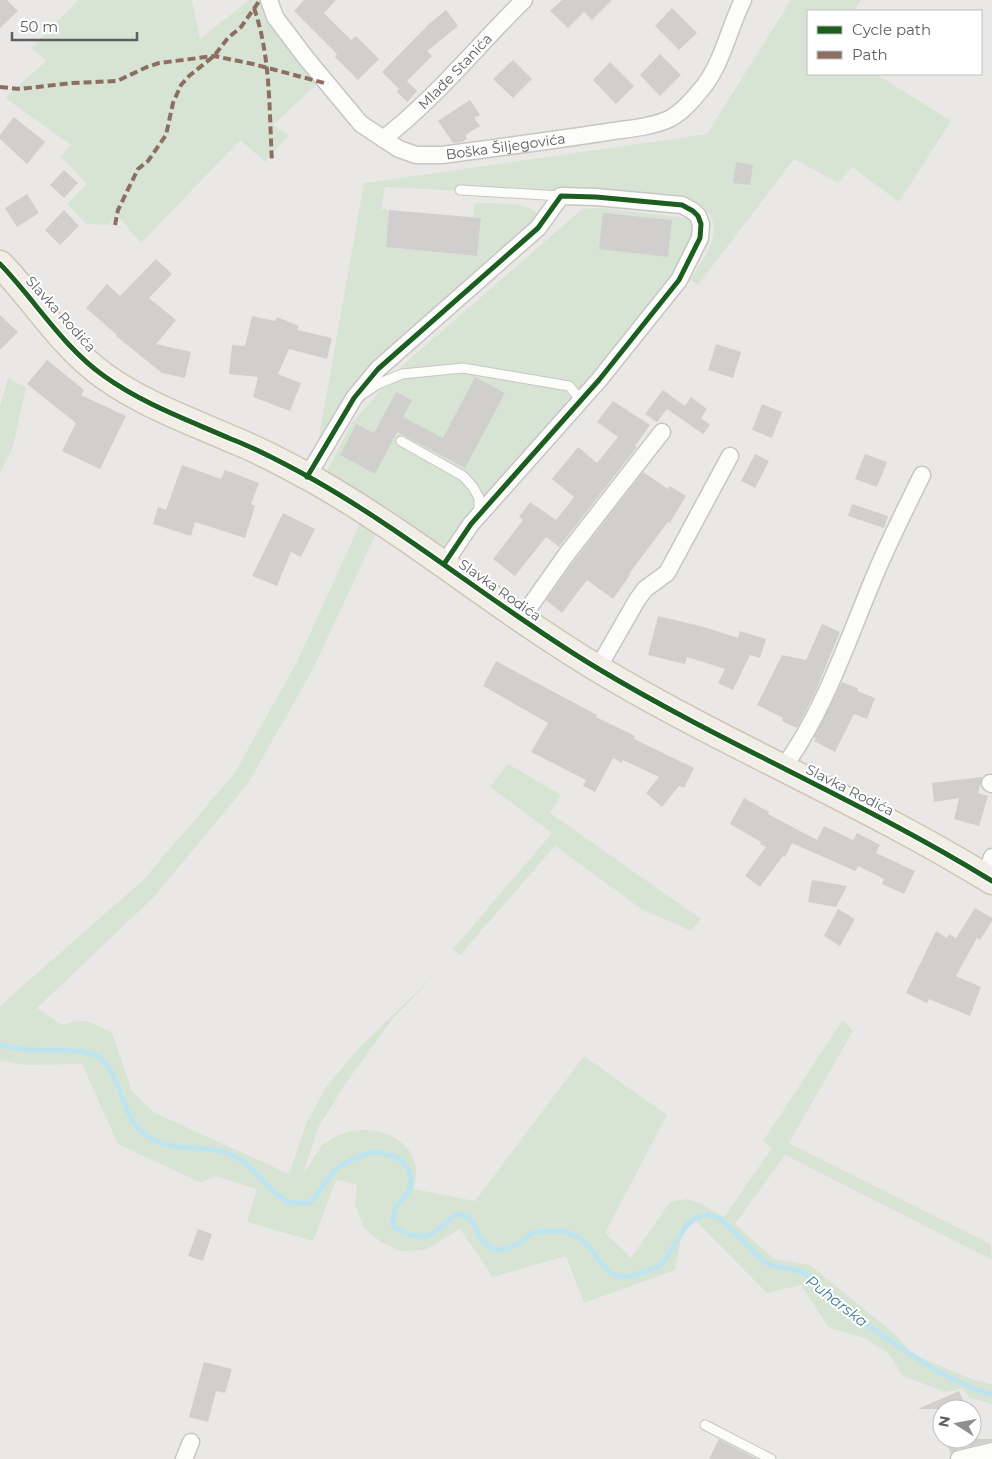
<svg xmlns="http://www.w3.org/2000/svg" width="992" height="1459" viewBox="0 0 992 1459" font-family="Montserrat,sans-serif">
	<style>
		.green { fill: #d7e4d3 }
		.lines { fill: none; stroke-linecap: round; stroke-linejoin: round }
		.stream { stroke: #bee4f0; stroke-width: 5 }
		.building { fill: #d1cfce }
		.service-casing { stroke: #c7c6c5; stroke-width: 11 }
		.minor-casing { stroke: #c7c6c5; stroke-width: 19 }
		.primary-casing { stroke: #d0c4b6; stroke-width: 29 }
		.service { stroke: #fcfcfb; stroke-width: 9 }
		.minor { stroke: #fcfcfb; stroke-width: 16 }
		.primary { stroke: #f1eee8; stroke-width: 26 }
		.quiet { stroke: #8d6e63; stroke-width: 4; stroke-dasharray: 8 4; stroke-linecap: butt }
		.cycleway-casing { stroke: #fff; stroke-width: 8 }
		.cycleway { stroke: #1b5e20; stroke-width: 5 }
		.labels { text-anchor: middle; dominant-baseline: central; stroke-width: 4; stroke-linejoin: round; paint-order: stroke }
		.street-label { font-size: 14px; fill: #5c6062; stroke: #fff }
		.water-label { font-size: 15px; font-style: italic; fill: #437995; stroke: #fff }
	</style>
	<rect width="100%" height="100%" fill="#eae8e6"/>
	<!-- green -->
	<g class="green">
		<polygon points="78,0 192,0 200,39 249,0 262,0 319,82 273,125 289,135 265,162 240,140 141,243 117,215 109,225 86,224 67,204 87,184 61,157 71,145 5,98 46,61 31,48"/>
		<path d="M791,0h70l-7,11h-46v63h68l75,47 -52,81 -47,-35 -14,16 -44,-24 -96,126 -8,-5c13,-21 38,-51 13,-73 -4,-4 -12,-6 -18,-8l-128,-3 -172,-9 -4,22 8,1 -3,37 91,9 4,-38 -8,-1 2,-14c17,1 48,-2 61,9l2,6 -116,108 -107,133 49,-276 343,-49z"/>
		<polygon points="600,208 688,218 698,230 696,250 450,553 326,473 351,424 403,365 582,209"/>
		<polygon points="8,378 26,388 13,446 0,473 0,406"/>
		<path d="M360,524l16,10 -64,137 -65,114 -94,113 -116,110 25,17c22,-8 30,-3 50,8l20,58 23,22 134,61 17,-50 20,-37 32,-38 81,-79 -48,51 -45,62 -28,45 -15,47c8,-10 13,-27 25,-34 29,-20 79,-13 88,25 1,7 -1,16 -2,23l61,12 109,-145 83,59 -62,118 26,25 39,-56 17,-3 15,5 22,13 48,-69 -9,-7 80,-121 10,11 -64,112 202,101 1,16 -207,-105 -50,69 39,35 36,6 86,70 16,19 59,25 21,5v20l-22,-6 -8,-9 -17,3 -42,-16 -14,-22 -25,-16 -35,-10 -28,-43 -34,8 -71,-72 -14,13 -7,36 -91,33 -18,-47 -73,21 -33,-48 -35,21 -26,1 -18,-9 -16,-13 -10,-24 2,-21 -21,-4 -23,61 -66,-19 10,-33 -43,-13 -13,7 -83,-39 -36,-80 -57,1 -25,-4v-55l143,-126 91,-106 62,-110z"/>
		<polygon points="508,764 561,795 550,813 701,919 691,931 643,910 555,846 460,955 453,949 552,833 490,787"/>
	</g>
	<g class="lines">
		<!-- stream -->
		<path class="stream" d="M0,1045c13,3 25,5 38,5 18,1 47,-3 63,9 19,15 20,54 40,72 23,23 58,12 86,22 24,8 38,35 59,48 6,3 16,1 23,2 11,-9 16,-22 26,-33 7,-7 32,-18 41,-18 6,1 14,3 19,5 9,4 16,14 16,24 -1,15 -9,16 -15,26 -3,6 -3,12 -3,19 10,7 27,14 38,8 8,-3 17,-15 25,-20 21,4 16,12 26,26 15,20 38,5 51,-8l32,-1 18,9 26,32 9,4 10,1 30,-10 7,-7 23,-37 10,-6 9,-3 10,3 8,6 36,36 9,6 30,6 10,6 50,43 44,30 34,22 39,18 15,4"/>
	</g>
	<!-- building -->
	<g class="building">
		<polygon points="0,0 7,0 18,11 0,28"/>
		<polygon points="304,0 336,0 324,13 351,40 356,36 379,59 358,80 335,57 337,54 294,11"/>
		<polygon points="562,0 612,0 592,20 584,12 568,28 550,11"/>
		<polygon points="672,8 697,33 679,50 655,26"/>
		<polygon points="446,10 458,26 427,51 432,56 407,81 417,91 407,102 397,92 399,89 382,72 429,24"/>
		<polygon points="660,54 681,75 660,96 640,75"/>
		<polygon points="513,60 532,79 513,98 493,79"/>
		<polygon points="610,62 634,86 616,104 593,80"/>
		<polygon points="470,100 480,115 474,118 480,126 465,135 467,139 462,142 453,143 438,121"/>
		<polygon points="14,117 45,142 27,164 0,139 0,135"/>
		<polygon points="736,162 753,165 750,185 733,183"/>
		<polygon points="64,170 78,183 64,198 50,185"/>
		<polygon points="27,194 39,213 17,227 5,208"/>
		<polygon points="64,210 79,226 60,245 45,230"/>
		<polygon points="389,210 481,218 477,256 386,247"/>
		<polygon points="603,213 672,220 668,257 599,249"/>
		<polygon points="156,259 172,274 149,298 176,320 156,344 191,352 185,378 162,373 116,336 117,335 86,308 107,284 120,296"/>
		<polygon points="0,315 18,332 0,350"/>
		<polygon points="252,316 275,321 277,317 299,326 297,330 332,338 327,359 289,349 278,374 301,383 290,411 253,397 258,377 229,374 232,345 245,346"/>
		<polygon points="716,344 741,352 733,378 708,370"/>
		<polygon points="47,360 84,390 81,395 126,416 100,469 62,451 76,423 27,384"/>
		<polygon points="475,377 505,393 465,468 397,432 375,474 340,455 356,424 374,433 396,392 412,400 403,417 443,438"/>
		<polygon points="663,390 685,406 691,397 707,409 701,418 710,425 703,434 667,409 657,422 645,414"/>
		<polygon points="613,401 650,425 635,446 637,447 559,547 546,537 515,576 493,559 523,520 519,517 530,502 556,520 574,497 552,479 578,447 597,463 618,437 597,422"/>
		<polygon points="762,404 782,412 772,438 752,430"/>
		<polygon points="755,454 769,461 755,488 741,481"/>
		<polygon points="865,454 887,462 877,487 855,479"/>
		<polygon points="182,465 221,479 225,470 259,483 251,504 255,506 245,538 195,522 191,536 153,524 158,507 166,510"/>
		<polygon points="643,472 668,489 670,486 686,496 670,523 668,522 629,574 630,575 613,599 587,580 562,613 546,600 574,561"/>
		<polygon points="852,504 888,516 884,528 848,516"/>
		<polygon points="283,513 315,529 301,557 291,552 277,586 252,576"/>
		<polygon points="658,616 704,627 738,638 740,631 766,639 760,658 750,655 733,690 718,683 725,669 687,657 685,664 648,655"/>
		<polygon points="822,624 840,632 814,695 797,728 782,721 783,718 757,705 782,655 806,660"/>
		<polygon points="496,661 597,715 596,717 635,736 634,739 694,768 684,788 679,786 662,807 646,793 659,777 623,760 622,763 613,758 595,792 583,786 586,780 531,752 548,723 483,686"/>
		<polygon points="842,682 858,688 857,691 875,698 867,719 854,714 835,752 814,741 816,738 814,737"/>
		<polygon points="982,777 978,793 988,796 979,826 954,819 959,798 934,802 932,783"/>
		<polygon points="744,798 769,812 768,814 817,840 824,826 853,840 857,833 880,845 876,853 915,871 904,894 882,884 884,879 858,866 855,871 792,843 785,857 783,856 760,887 745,876 766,847 760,844 761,842 730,824"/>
		<polygon points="812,880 847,886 836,907 808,902"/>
		<polygon points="975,908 992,918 992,921 980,940 977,938 956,976 981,987 970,1016 929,999 927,1003 906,993 936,931 947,938 949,934 956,938"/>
		<polygon points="838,909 855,919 840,946 824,936"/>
		<polygon points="198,1229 212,1234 203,1261 188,1256"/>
		<polygon points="204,1362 232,1369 225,1393 216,1391 208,1422 189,1417"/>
		<polygon points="959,1391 967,1409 918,1409"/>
		<polygon points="719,1439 757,1459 709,1459"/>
		<polygon points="945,1439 992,1439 992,1441 957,1449 951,1454"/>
	</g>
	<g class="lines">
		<!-- service casing -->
		<g class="service-casing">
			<g id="service">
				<polyline points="460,190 561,196"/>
				<polyline points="364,393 378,384 402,374 463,368 569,386 581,400"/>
				<polyline points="401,441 463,476 473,487 479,498 479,513"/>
				<polyline points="705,1425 771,1459"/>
			</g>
		</g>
		<!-- minor casing -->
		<g class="minor-casing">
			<g id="minor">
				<path id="s1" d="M269,0l6,17 31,41 55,66 38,25 17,6h26c53,-7 106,-14 159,-22 21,-4 51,-5 70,-15 13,-7 24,-21 33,-32 19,-25 25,-58 39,-86"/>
				<path id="s2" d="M383,139c52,-40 94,-93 141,-139"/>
				<polyline points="307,477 354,398 378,369 538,228 561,196 596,197 682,205 693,211 698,216 701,224 700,238 679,280 599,380 471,524 444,564"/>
				<polyline points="521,619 566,555 662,432"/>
				<polyline points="598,668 637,600 645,589 667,573 730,456"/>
				<path d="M783,768c42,-58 64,-127 92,-193 14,-34 31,-67 47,-100"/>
				<polyline points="990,783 992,784"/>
				<polyline points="986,878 992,857"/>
				<polyline points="184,1459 191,1442"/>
				<polyline points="959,1459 992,1451"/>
			</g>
		</g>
		<!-- primary casing -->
		<g class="primary-casing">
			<path id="primary" d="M0,264c35,36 62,82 104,112 39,28 84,44 127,63 29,11 58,27 85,42 98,56 184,129 281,187 128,77 267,134 395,213"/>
		</g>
		<!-- service -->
		<use href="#service" class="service"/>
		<!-- minor -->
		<use href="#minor" class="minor"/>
		<!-- primary -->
		<use href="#primary" class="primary"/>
		<!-- quiet -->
		<g class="quiet">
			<path d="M254,8c17,49 15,102 18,154"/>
			<polyline points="0,87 20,89 72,83 117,81 147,67 159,63 214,56 253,64 328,84"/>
			<polyline points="115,225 118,210 138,169 148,161 166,135 173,103 181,85 189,76 214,56 228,38 241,27 260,0"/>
		</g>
		<!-- cycleway casing -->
		<g class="cycleway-casing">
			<g id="cycleway">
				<path d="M0,264c35,36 62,82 104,112 39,28 84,44 127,63 29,11 58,27 85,42 98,56 184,129 281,187 128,77 267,134 395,213"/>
				<polyline points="307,477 354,398 378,369 538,228 561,196 596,197 682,205 693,211 698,216 701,224 700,238 679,280 599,380 471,524 444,564"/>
			</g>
		</g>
		<!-- cycleway -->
		<use href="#cycleway" class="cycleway"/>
	</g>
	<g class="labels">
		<!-- street labels -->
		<g class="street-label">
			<text stroke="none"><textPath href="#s2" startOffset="99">Mlađe Stanića</textPath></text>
			<text stroke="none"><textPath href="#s1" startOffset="309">Boška Šiljegovića</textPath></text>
			<text transform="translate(61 314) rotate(48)">Slavka Rodića</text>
			<text transform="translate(500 590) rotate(35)">Slavka Rodića</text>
			<text transform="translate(850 790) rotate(27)">Slavka Rodića</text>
		</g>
		<!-- water labels -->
		<g class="water-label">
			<text transform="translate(837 1301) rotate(38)">Puharska</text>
		</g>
	</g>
	<!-- legend -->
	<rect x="807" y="10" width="175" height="65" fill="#ffffff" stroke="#bebfc0"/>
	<rect x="817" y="26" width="25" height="8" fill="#1b5e20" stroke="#bebfc0"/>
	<text x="852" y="35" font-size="15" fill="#5c6062">Cycle path</text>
	<rect x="817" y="51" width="25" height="8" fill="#8d6e63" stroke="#bebfc0"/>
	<text x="852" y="60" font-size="15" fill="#5c6062">Path</text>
	<!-- north arrow -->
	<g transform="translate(957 1424) rotate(281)"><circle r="24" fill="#ffffff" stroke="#bebfc0"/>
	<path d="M0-4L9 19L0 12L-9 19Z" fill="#8e9090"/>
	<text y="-8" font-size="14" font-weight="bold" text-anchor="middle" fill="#5c6062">N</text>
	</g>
	<!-- scale -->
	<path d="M12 32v8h125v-8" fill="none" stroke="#5c6062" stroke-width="2.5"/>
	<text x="20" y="32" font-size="15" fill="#5c6062" stroke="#ffffff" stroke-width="4" paint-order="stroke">50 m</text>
</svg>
